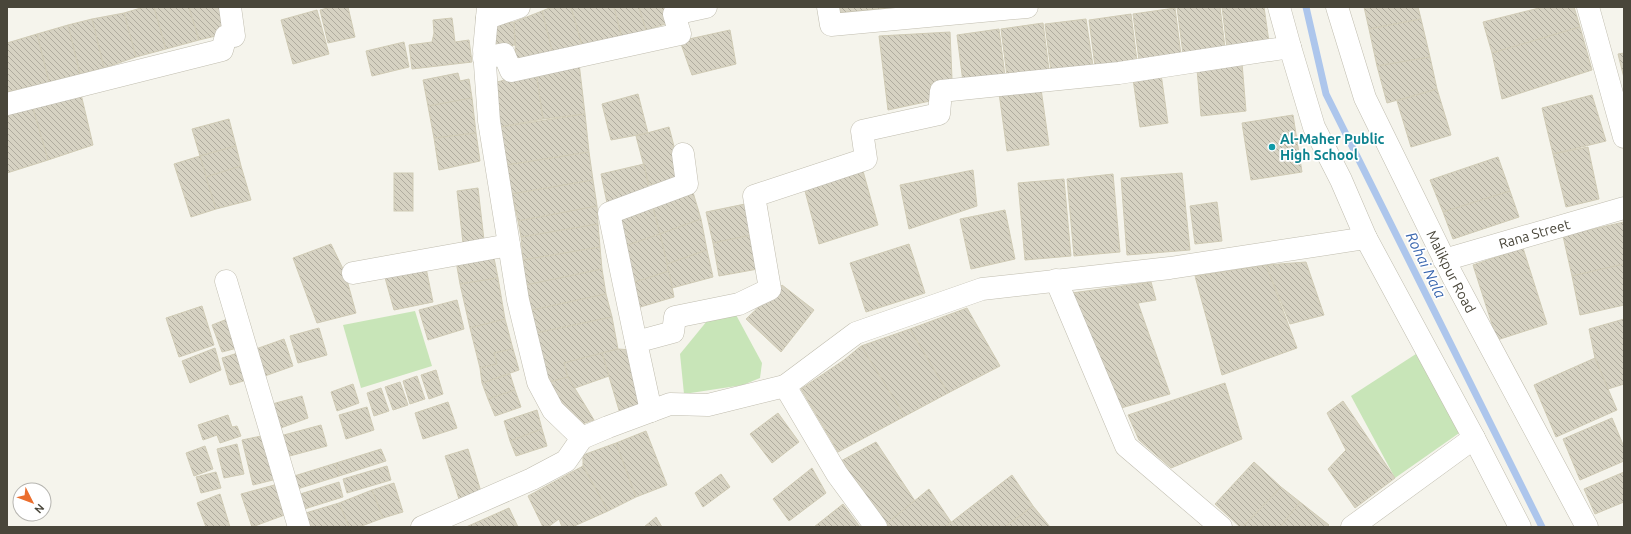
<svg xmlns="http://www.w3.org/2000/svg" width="1631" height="534" viewBox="0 0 1631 534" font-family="Ubuntu,sans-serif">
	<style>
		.park { fill: #c8e5b8 }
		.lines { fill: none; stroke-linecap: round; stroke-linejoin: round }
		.stream { stroke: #adc6ec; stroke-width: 7 }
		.building { fill: url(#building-back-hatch); stroke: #d0cbb5 }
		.minor-casing { stroke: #c0bdaf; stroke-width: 23 }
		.minor { stroke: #fff; stroke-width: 22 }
		.culture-dot { fill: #0f9aa8; stroke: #fff; stroke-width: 1.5 }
		.labels { text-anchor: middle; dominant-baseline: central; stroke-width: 3.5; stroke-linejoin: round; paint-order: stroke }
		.culture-label { font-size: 14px; font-weight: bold; fill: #0d838f; stroke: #fff; text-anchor: start }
		.street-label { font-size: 14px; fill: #49463a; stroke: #fff }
		.water-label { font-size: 15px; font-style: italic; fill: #3966ae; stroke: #fff }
	</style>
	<defs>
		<pattern id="building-back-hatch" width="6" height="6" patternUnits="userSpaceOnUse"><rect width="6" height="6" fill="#d6d2c2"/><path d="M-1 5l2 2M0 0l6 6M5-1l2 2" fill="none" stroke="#b0ac9f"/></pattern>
	</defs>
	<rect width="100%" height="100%" fill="#f5f4ec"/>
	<!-- park -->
	<g class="park">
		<polygon points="415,311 432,366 361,388 343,325"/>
		<polygon points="735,313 762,363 760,378 743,385 684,394 680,354 707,321"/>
		<polygon points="1419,352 1462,431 1395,478 1351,396"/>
	</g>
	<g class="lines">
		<!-- stream -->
		<polyline class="stream" points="1306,7 1326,94 1542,527"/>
	</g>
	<!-- building -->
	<g class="building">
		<polygon points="144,7 154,7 166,49 136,57 124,13"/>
		<polygon points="154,7 189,7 199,40 166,49"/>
		<polygon points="189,7 219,7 224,34 199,40"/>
		<polygon points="331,7 348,7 355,37 328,43 320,10"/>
		<polygon points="552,7 571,7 583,48 553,54 542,11"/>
		<polygon points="571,7 614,7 622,38 583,48"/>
		<polygon points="614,7 639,7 646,30 622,38"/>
		<polygon points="639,7 667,7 672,22 646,30"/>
		<polygon points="837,7 889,7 889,8 838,13"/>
		<polygon points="1177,7 1220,7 1225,48 1183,54"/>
		<polygon points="1222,7 1264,7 1269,42 1227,48"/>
		<polygon points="1364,7 1418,7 1421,19 1369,29"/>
		<polygon points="1543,7 1574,7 1580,27 1492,53 1483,22"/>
		<polygon points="1175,8 1181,55 1139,60 1133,14"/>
		<polygon points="317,10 329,54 293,64 281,20"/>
		<polygon points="542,11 553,54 516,62 514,22"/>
		<polygon points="124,13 136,57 104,68 92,19"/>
		<polygon points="1131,14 1137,61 1095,66 1089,20"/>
		<polygon points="452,18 455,42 469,40 472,62 412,69 409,45 432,42 434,33 433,20"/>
		<polygon points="92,19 104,68 80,74 68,25"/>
		<polygon points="1086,19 1093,66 1051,71 1045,24"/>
		<polygon points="1421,19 1430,57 1377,66 1369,29"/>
		<polygon points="514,22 515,45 491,49 494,25"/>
		<polygon points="1043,23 1049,70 1007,76 1001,29"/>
		<polygon points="68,25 80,74 49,82 37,34"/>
		<polygon points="1580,27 1592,70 1502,99 1492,53"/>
		<polygon points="999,29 1005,76 963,82 957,35"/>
		<polygon points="730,30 736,64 692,75 680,41"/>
		<polygon points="950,32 952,79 931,84 930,101 888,110 879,36"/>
		<polygon points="37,34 49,82 7,92 7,43"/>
		<polygon points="404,42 409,67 372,76 366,51"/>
		<polygon points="1624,53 1624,78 1618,54"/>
		<polygon points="1430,57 1437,89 1387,103 1377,66"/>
		<polygon points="579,63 585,114 543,119 536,72"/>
		<polygon points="1242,63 1246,111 1201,116 1197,69"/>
		<polygon points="536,72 543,119 500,127 493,83"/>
		<polygon points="458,73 460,81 469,79 472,98 428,106 423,80"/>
		<polygon points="1161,74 1168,123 1140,127 1133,79"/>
		<polygon points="1041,89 1049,145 1007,151 999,93"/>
		<polygon points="1437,89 1451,135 1411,147 1397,101"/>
		<polygon points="81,94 93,145 48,160 32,105"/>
		<polygon points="638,94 648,133 611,140 602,104"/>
		<polygon points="1592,95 1606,141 1553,154 1542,108"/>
		<polygon points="472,98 476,133 434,138 428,106"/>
		<polygon points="32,105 48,160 7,173 7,114"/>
		<polygon points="585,114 589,152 507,165 500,127"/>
		<polygon points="1293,115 1302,172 1251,180 1242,123"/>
		<polygon points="229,119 236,146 200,156 192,129"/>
		<polygon points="669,127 682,177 649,185 636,136"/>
		<polygon points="476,133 480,161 439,170 434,138"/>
		<polygon points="236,146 241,166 206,177 200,156"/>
		<polygon points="1588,147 1599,199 1566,207 1553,154"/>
		<polygon points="589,152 593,180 512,194 507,165"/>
		<polygon points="200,156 216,209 191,217 174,164"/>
		<polygon points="1498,157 1510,191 1443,212 1430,180"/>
		<polygon points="644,164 650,194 607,203 601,174"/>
		<polygon points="241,166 251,200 216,209 206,177"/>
		<polygon points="973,170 977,206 909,229 900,185"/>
		<polygon points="863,171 878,225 819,244 804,187"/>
		<rect x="394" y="173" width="19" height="38"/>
		<polygon points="1182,173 1190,250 1127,255 1121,178"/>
		<polygon points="1113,174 1120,252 1074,256 1067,179"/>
		<polygon points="1064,179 1071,256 1025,260 1018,183"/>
		<polygon points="593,180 597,206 518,221 512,194"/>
		<polygon points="478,188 484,240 463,243 457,191"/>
		<polygon points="692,189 701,219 660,234 652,204"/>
		<polygon points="1510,191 1519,217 1453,239 1443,212"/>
		<polygon points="1217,202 1222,241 1195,244 1190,206"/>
		<polygon points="652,204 660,234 625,246 618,218"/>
		<polygon points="745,204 752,235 713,243 706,212"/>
		<polygon points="597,206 598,224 521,237 518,221"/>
		<polygon points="1005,210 1015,259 971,269 960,219"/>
		<polygon points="701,219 707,250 667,264 660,234"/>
		<polygon points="1624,222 1624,264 1572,276 1563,236"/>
		<polygon points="598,224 600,247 523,260 521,237"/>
		<polygon points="660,234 669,271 632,283 625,246"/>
		<polygon points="752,235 758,269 719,276 713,243"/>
		<polygon points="331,244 345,273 356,313 317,323 293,258"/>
		<polygon points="909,244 925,293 866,312 850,263"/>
		<polygon points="600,247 602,269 526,285 523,260"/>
		<polygon points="1523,248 1547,324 1497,340 1473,265"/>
		<polygon points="707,250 713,277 672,288 667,264"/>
		<polygon points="493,253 498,278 460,284 456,261"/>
		<polygon points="1306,262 1324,315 1290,324 1266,265"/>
		<polygon points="1624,264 1624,305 1580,315 1572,276"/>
		<polygon points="1266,265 1297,348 1222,375 1195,276"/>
		<polygon points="426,268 433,302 394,310 384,274"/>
		<polygon points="602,269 606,294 532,310 526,285"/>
		<polygon points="669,271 674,297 637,308 632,283"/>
		<polygon points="498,278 505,319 470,328 460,284"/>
		<polygon points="1151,282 1156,300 1138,303 1170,394 1121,408 1072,293"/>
		<polygon points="782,285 814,310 781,352 746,319"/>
		<polygon points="606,294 612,317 536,333 532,310"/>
		<polygon points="457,300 464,329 428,340 419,310"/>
		<polygon points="202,306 214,345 179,357 166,318"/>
		<polygon points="967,308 1000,366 948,393 910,329"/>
		<polygon points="612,317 618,349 564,363 568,377 549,382 536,333"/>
		<polygon points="230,318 241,347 222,352 212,325"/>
		<polygon points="505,319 513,349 494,353 497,364 480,368 470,328"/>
		<polygon points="1624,319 1624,384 1608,389 1595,358 1589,329"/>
		<polygon points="319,328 327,355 298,363 290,336"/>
		<polygon points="910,329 948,393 905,416 861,346"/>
		<polygon points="284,339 293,366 262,377 253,350"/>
		<polygon points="861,346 905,416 838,452 801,389 844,360"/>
		<polygon points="215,348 221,370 190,383 182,361"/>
		<polygon points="513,349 519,370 482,383 480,368 497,364 494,353"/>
		<polygon points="618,349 633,350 645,406 621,417 602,353"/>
		<polygon points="241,352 250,379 230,385 222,358"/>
		<polygon points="602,353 609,376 575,388 568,377 564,363"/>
		<polygon points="1595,358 1617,410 1556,437 1534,385"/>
		<polygon points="436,370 443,394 429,399 421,375"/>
		<polygon points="510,374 515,390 488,399 482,383"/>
		<polygon points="417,376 425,399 410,404 403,381"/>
		<polygon points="568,377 594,420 576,426 549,382"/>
		<polygon points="400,382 408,405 393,410 385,387"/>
		<polygon points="1225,383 1242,439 1171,468 1139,440 1128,415"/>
		<polygon points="353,384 359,403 337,411 331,392"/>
		<polygon points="381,388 389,411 374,416 367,393"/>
		<polygon points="515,390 521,407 495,416 488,399"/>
		<polygon points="302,396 308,418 278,429 272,404"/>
		<polygon points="1343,401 1395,478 1355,508 1328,469 1346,450 1327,413"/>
		<polygon points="448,402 457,428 423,439 415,413"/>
		<polygon points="367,407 374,430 346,439 339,415"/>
		<polygon points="537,410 542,429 510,441 504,421"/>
		<polygon points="778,413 799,442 772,463 750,434"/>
		<polygon points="228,415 232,427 237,426 241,436 220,443 217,435 203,440 198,425"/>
		<polygon points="1612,418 1624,447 1624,461 1580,480 1563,439"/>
		<polygon points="321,425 327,446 286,457 280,436"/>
		<polygon points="542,429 547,446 516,456 510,441"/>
		<polygon points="646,431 667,485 636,497 616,443"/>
		<polygon points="266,435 277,479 253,485 242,440"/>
		<polygon points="876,442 915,501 885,525 839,462"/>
		<polygon points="616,443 636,497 608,511 583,466 583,455"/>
		<polygon points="237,444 244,474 224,478 217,449"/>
		<polygon points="205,446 213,469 194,476 186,453"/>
		<polygon points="381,449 386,461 339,476 336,463"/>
		<polygon points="468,449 482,495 460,502 445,456"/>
		<polygon points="1254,462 1281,487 1243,527 1240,527 1215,504"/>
		<polygon points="336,463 339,476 294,490 291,477"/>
		<polygon points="387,466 391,480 347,493 343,479"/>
		<polygon points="583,466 608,511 572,527 562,527 559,519 548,527 543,527 528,496"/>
		<polygon points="812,468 826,493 789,521 773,499"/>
		<polygon points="216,472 221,488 201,493 196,477"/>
		<polygon points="1624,472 1624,502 1595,514 1584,489"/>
		<polygon points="721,474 730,487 703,507 695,493"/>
		<polygon points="1012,475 1033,506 1005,527 945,527"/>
		<polygon points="339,482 343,497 301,510 297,495"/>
		<polygon points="394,483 403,512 383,518 372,490"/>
		<polygon points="278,484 290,513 252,527 241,494"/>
		<polygon points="1281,487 1300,502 1280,527 1243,527"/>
		<polygon points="929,489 951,522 945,527 887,527 885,525"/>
		<polygon points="372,490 383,518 359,527 349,527 339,503"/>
		<polygon points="220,494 230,527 206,527 197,503"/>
		<polygon points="1300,502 1329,525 1327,527 1280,527"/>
		<polygon points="339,503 349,527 303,527 299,515"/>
		<polygon points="843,504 860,527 814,527"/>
		<polygon points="1033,506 1050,527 1005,527"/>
		<polygon points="509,508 518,527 466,527"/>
		<polygon points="656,517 662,527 644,527"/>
	</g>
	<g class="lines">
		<!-- minor casing -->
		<g class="minor-casing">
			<g id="minor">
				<polyline points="488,7 484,50 489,121 518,300 538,382 553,410 582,438"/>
				<polyline points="828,7 831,25 1027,7"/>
				<path id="s1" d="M1337,7l28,91 88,179 134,250"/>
				<polyline points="1588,7 1624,137"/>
				<polyline points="487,18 519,7"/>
				<polyline points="1290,47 1314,127 1341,180 1366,238 1474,438 1352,527"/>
				<polyline points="484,58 504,54 511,71 680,34 674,14 706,7"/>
				<polyline points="7,104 222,50 226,36 234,36 230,7"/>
				<path id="s2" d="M1444,260l180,-52"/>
				<polyline points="353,273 509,245"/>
				<polyline points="1056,280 1126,446 1221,527"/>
				<polyline points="226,281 299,527"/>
				<polyline points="636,342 609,213 687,184 683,154"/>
				<polyline points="651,411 636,342 673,332 675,317 739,304 770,289 754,196 866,159 862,131 939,114 941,91 1119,73 1290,47 1279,7"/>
				<polyline points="1474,438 1520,527"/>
				<polyline points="422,527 532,479 566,461 582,438 608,427 670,404 708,405 785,386"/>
				<polyline points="876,527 837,474 785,386 856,333 982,289 1170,268 1366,238"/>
			</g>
		</g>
		<!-- minor -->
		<use href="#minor" class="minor"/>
	</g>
	<!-- markers -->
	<circle class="culture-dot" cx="1272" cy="147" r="4"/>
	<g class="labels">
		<!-- culture labels -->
		<g class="culture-label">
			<text x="1280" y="139">Al-Maher Public<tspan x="1280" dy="16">High School</tspan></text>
		</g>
		<!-- street labels -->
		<g class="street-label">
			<text stroke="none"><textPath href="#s2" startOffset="94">Rana Street</textPath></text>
			<text stroke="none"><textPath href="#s1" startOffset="289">Malikpur Road</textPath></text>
		</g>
		<!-- water labels -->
		<g class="water-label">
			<text transform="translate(1426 265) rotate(64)">Rohai Nala</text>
		</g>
	</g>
	<!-- border -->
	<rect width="1631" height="534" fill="none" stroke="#49463a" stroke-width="16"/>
	<!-- north arrow -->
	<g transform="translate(32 502) rotate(132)"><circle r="19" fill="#ffffff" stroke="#b6b5b0"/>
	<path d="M0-3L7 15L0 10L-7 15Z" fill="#eb6e2d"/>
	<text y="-6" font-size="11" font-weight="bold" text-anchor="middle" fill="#49463a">N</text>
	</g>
</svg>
